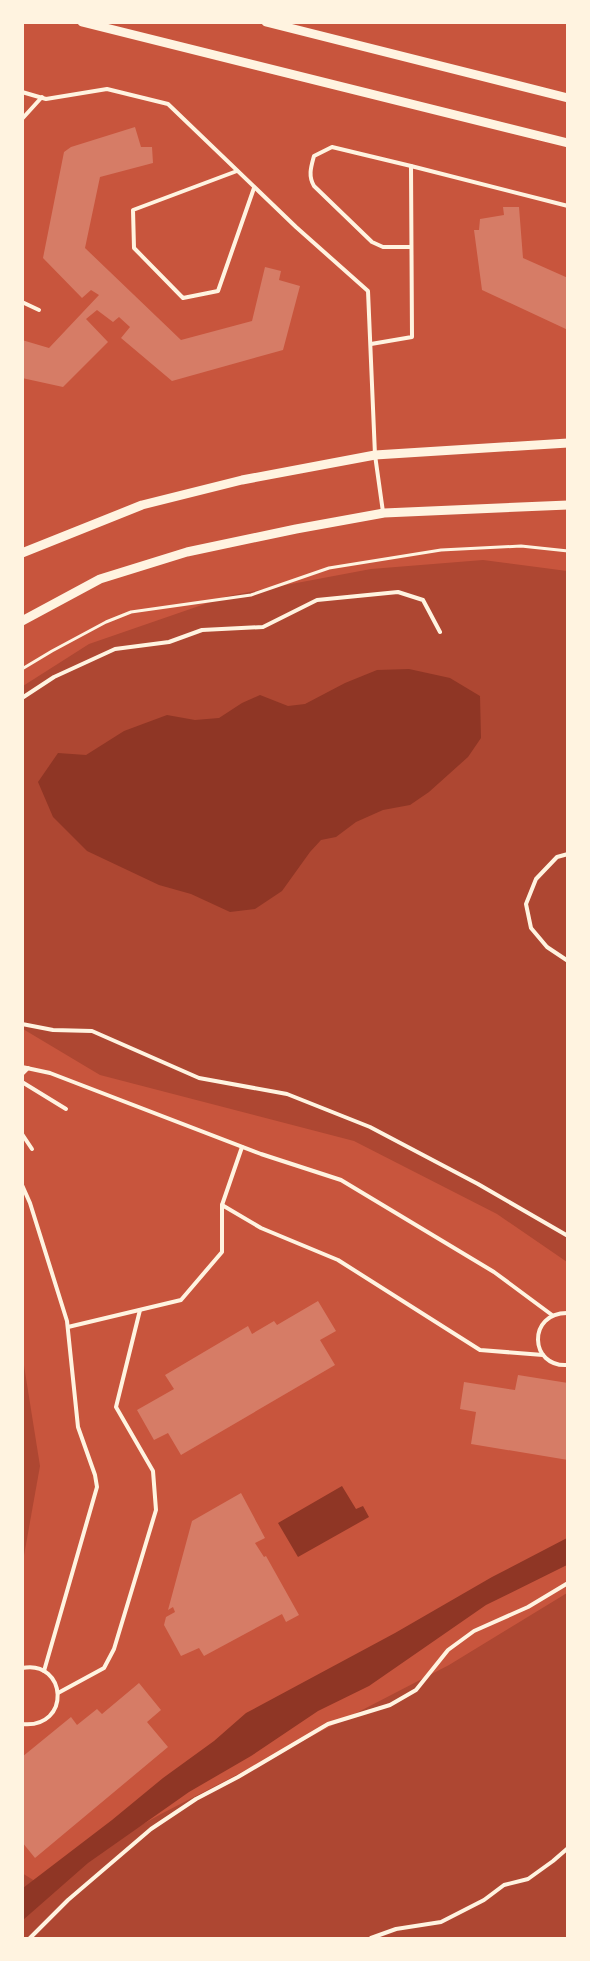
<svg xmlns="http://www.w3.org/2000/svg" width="590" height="1961" viewBox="0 0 590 1961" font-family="'Alegreya Sans',sans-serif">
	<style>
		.green { fill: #ae4732 }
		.water { fill: #8f3625 }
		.building { fill: #d67c66 }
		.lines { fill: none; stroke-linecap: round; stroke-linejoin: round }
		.path { stroke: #fff3e0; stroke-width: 3 }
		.service { stroke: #fff3e0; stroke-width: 4 }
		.tertiary { stroke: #fff3e0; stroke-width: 9 }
	</style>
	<rect width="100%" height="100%" fill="#c8553d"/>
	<!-- green -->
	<g class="green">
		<polygon points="483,560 567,571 567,1262 497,1214 354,1141 100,1075 23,1029 23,686 89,644 228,596 371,569"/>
		<polygon points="22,1353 40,1466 23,1561 22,1561"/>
		<polygon points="567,1593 567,1938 23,1938 22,1873 38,1883 161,1814 449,1665"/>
	</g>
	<!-- water -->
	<g class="water">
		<polygon points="409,669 450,678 480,696 481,738 468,757 429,792 410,805 383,810 356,822 336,837 321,840 310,852 282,891 255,909 230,912 191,894 159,885 87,851 53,817 38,782 58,753 86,755 124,731 167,715 195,720 219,718 242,703 260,695 288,706 305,704 345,683 377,670"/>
		<polygon points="342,1486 356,1509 363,1506 369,1517 298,1557 278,1523"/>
		<polygon points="567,1538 567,1565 486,1605 369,1686 318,1711 251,1756 189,1792 88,1863 23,1920 23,1888 112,1820 163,1778 214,1741 246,1713 395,1633 492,1577"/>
	</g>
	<!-- building -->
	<g class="building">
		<polygon points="135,127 141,147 152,147 153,163 100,177 85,248 181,340 252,321 265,267 281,271 279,280 300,286 283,350 172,381 121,338 130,327 119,317 113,322 97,310 86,319 108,342 63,387 22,378 22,340 49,348 99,295 91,290 82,298 43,258 64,152 71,147"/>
		<polygon points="503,207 519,207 523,258 568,278 568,330 482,290 474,230 479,230 480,219 504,215"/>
		<polygon points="318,1301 336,1331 320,1340 335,1365 181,1455 168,1433 154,1440 137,1410 174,1389 165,1375 248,1326 252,1334 274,1321 277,1325"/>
		<polygon points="518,1375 568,1383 568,1460 471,1444 476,1412 460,1409 464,1382 515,1390"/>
		<polygon points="241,1493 265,1538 255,1543 264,1557 266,1556 299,1615 286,1622 282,1614 204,1656 199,1648 181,1656 164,1625 166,1617 175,1612 173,1607 168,1610 192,1521"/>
		<polygon points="139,1683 161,1710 147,1722 168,1747 35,1858 22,1842 22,1757 71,1717 77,1725 97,1709 102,1714"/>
	</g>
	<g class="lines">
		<!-- path -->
		<polyline class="path" points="22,669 52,651 106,622 131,612 251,595 329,568 441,550 521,546 568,551"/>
		<!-- service -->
		<g class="service">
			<polyline points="22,92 46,99 107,89 168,104 296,227 368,291 375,455 383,512"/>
			<polyline points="22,119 42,97"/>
			<path d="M411,166l-79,-19 -18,9c-3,11 -6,20 0,30l58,56 11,5h28"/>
			<polyline points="237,171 133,210 134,248 183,298 218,291 254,188"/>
			<polyline points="22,302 39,310"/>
			<polyline points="371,344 412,337 411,166 568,206"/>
			<polyline points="22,698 54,677 115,649 169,642 202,630 263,627 317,600 398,592 423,600 440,632"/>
			<polyline points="568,854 557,857 536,879 526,904 531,928 547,947 568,961"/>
			<polyline points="22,1024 53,1030 92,1031 199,1078 287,1094 370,1127 478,1184 568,1236"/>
			<polyline points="22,1067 50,1073 261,1154 341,1180 494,1272 552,1315"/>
			<polyline points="22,1074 28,1068"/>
			<polyline points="22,1082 66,1109"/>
			<polyline points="22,1134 32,1149"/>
			<polyline points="22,1185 30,1203 67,1321 78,1427 95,1475 97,1487 44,1671"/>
			<polyline points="222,1205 242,1147"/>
			<path d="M568,1313c-41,-1 -39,55 0,52"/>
			<polyline points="68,1327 181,1300 222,1252 222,1205 261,1228 338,1260 480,1350 543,1355"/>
			<path d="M22,1668c45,-9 50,61 0,56"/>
			<polyline points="58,1693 104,1668 114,1649 156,1510 153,1471 116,1407 140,1310"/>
			<polyline points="30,1938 68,1900 151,1829 196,1799 238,1777 328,1724 390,1705 416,1690 448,1650 474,1631 528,1607 568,1583"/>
			<polyline points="371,1938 396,1929 441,1922 484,1900 504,1885 528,1879 553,1861 568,1848"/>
		</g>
		<!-- tertiary -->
		<g class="tertiary">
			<polyline points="82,22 568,143"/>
			<polyline points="266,22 568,98"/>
			<polyline points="22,553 142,505 242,480 375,455 568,443"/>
			<polyline points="22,621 100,579 187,552 296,529 384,513 568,505"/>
		</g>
	</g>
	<!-- border -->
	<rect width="590" height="1961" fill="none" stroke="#fff3e0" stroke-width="48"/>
</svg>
